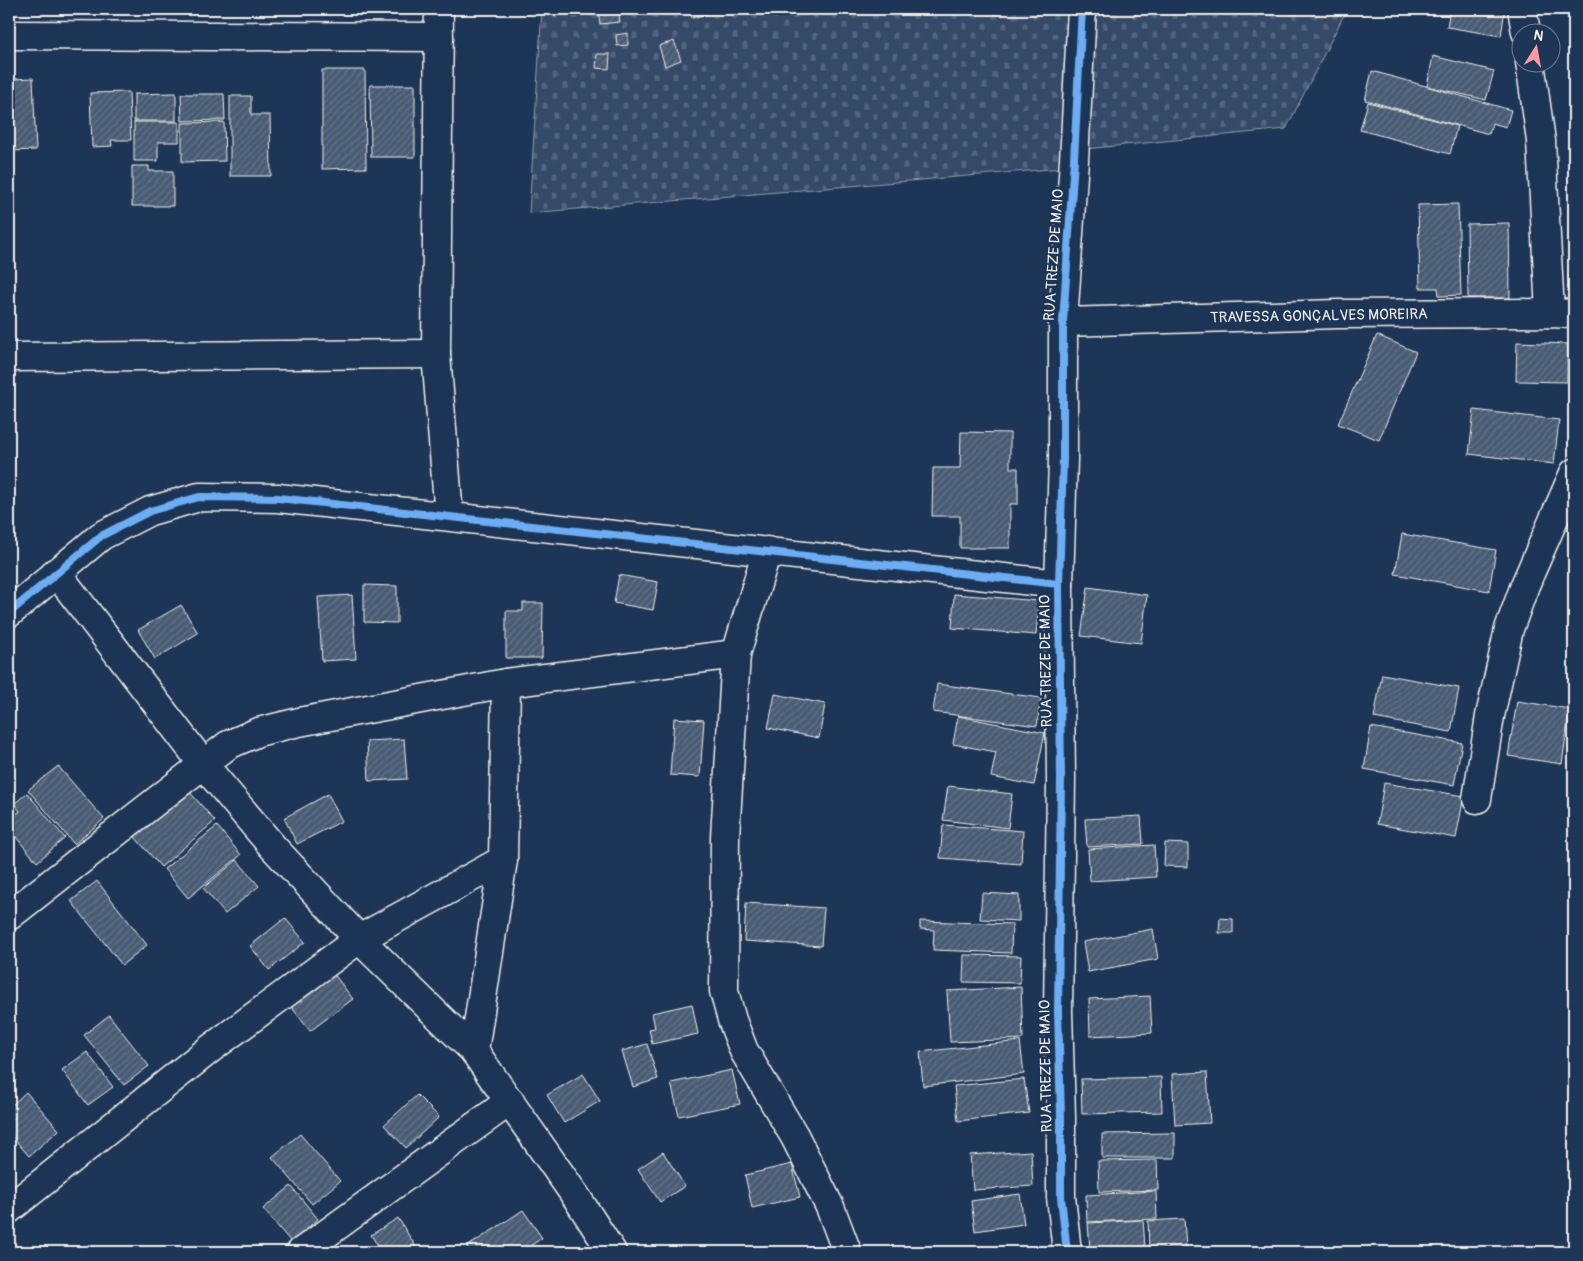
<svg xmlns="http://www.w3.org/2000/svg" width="1583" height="1261" viewBox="0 0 1583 1261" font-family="Pangolin,sans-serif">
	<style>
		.cemetery { fill: url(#cemetery-stones); stroke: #949ea8 }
		.building { fill: url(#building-hatch); stroke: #f4f1e8 }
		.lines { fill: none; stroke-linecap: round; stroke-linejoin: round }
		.minor-casing { stroke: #f4f1e8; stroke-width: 31 }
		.minor { stroke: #1d3557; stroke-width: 28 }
		.cycleway-casing { stroke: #1d3557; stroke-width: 11 }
		.cycleway { stroke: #6dadf4; stroke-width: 8 }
		.labels { text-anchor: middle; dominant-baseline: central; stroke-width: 5; stroke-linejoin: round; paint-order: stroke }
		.street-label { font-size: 15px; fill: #f4f1e8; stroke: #1d3557 }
	</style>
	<defs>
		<pattern id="cemetery-stones" width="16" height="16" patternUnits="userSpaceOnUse" patternTransform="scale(1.25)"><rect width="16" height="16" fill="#354a67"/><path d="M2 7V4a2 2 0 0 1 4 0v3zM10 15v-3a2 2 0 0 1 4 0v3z" fill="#53657d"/></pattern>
		<pattern id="building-hatch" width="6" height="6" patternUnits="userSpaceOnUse" patternTransform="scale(1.25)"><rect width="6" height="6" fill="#485b74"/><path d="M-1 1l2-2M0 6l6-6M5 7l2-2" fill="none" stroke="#637388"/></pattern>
	</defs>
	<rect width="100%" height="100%" fill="#1d3557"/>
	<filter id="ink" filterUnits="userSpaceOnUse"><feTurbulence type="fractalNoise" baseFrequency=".02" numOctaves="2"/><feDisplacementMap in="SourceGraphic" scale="10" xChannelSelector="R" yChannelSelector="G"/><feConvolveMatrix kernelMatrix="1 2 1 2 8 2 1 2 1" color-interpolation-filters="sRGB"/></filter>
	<g filter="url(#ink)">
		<!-- cemetery -->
		<g class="cemetery">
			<polygon points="542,9 1068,9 1063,168 529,213"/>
			<polygon points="1097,9 1347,9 1286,129 1085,149"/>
		</g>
		<!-- building -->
		<g class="building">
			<polygon points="598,9 618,9 620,22 600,24"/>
			<polygon points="690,9 709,9 710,13 692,18"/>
			<polygon points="1450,9 1505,9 1501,36 1447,27"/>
			<polygon points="628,33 628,45 617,46 616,35"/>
			<polygon points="674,41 681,60 665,66 659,46"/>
			<polygon points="597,54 610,54 609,69 596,68"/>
			<polygon points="1433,56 1494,71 1486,100 1427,86"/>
			<polygon points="322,70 365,70 366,168 322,169"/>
			<polygon points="1372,71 1511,110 1506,127 1492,123 1489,134 1365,100"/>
			<polygon points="33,78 36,150 9,151 9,97 13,97 13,79"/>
			<polygon points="370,85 415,85 415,157 371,157"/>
			<polygon points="129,92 131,140 111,140 112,146 92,147 90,93"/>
			<polygon points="176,93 176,121 134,121 134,94"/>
			<polygon points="181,94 224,94 225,120 182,121"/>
			<polygon points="230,96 251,96 251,115 270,115 271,176 230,176"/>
			<polygon points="1368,102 1457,126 1450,154 1360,130"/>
			<polygon points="134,122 179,122 179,142 158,142 158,161 134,161"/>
			<polygon points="224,122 225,161 182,162 182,123"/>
			<polygon points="132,166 149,166 149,171 173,171 173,206 132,206"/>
			<polygon points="1458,204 1461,295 1439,296 1438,288 1420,288 1418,205"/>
			<polygon points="1509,223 1510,298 1468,298 1467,224"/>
			<polygon points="1377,335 1416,352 1379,440 1338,424"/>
			<polygon points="1517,342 1568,344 1567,382 1516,381"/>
			<polygon points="1474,410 1559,420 1554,464 1469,454"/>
			<polygon points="961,432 1010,433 1010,468 1018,468 1018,504 1010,504 1010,548 960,548 960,516 932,516 933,468 960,468"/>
			<polygon points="1402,534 1496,550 1489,591 1395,574"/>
			<polygon points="619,575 658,582 653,610 614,603"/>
			<polygon points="364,585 397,586 397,623 364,622"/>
			<polygon points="1088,587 1147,595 1141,643 1081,636"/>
			<polygon points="954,594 1039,601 1036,635 952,628"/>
			<polygon points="352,595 356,659 322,661 318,597"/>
			<polygon points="523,603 543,603 542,658 506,658 506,611 523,611"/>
			<polygon points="181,605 198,633 155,659 138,630"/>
			<polygon points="1382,674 1459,688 1451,732 1374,718"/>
			<polygon points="937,684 1041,698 1037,726 933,712"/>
			<polygon points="775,694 825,704 819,738 768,728"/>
			<polygon points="1517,701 1570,709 1562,764 1508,756"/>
			<polygon points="958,716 1045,733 1034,785 991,777 996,752 953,744"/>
			<polygon points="674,718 704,720 700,777 670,775"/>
			<polygon points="1371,727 1462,743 1454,785 1364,769"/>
			<polygon points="404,739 407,779 369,781 367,741"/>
			<polygon points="58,766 104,819 74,844 28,790"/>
			<polygon points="1384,783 1464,796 1456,838 1377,824"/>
			<polygon points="948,786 1012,794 1008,828 943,820"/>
			<polygon points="188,790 215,821 161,867 134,836"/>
			<polygon points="27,793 65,838 37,862 9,829 9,820 20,811 14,804"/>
			<polygon points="328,794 342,821 297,844 284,818"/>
			<polygon points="1141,816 1143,844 1087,847 1085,819"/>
			<polygon points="943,825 1023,831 1021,864 940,858"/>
			<polygon points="217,826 241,855 188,898 164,869"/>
			<polygon points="1165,843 1188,844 1188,867 1164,866"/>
			<polygon points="1154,845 1156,877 1090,881 1088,849"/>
			<polygon points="237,860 259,886 225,914 203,888"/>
			<polygon points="97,881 147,945 122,965 71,901"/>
			<polygon points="982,893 1019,895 1019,921 980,919"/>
			<polygon points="746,903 824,908 821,946 744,941"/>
			<polygon points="285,918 305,942 269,970 250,946"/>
			<polygon points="1220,918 1233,919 1233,933 1219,933"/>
			<polygon points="920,921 1012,924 1011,953 933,950 934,930 920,929"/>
			<polygon points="1153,929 1158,959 1088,972 1083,942"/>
			<polygon points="964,955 1021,956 1020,983 963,982"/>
			<polygon points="333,973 353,999 310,1031 290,1005"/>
			<polygon points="1021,987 1023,1039 950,1042 947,991"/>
			<polygon points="1150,996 1152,1033 1090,1036 1089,999"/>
			<polygon points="692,1004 698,1034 652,1044 649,1029 655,1028 652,1013"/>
			<polygon points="109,1015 149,1066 124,1085 84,1035"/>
			<polygon points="1020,1041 1024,1074 923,1086 920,1052"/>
			<polygon points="647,1044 658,1079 633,1087 622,1051"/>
			<polygon points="87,1052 113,1087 88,1105 62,1070"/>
			<polygon points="732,1070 740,1104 679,1116 671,1083"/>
			<polygon points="1207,1072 1210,1123 1175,1125 1172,1074"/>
			<polygon points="583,1074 600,1101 564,1123 547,1095"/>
			<polygon points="1161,1077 1162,1112 1082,1114 1081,1079"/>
			<polygon points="1024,1079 1029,1113 958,1121 954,1086"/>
			<polygon points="26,1092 59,1130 29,1156 9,1133 9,1108"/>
			<polygon points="417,1095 439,1117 406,1148 384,1125"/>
			<polygon points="1175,1133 1175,1158 1102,1158 1102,1134"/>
			<polygon points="300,1134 340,1181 312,1204 272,1157"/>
			<polygon points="1031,1151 1033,1186 973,1190 970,1155"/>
			<polygon points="663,1152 685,1186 660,1202 638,1169"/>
			<polygon points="1157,1160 1158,1190 1099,1192 1098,1161"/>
			<polygon points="792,1164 800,1197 752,1208 745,1175"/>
			<polygon points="291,1186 318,1219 291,1242 263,1209"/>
			<polygon points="1156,1191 1157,1219 1087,1222 1086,1195"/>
			<polygon points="1020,1194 1024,1224 975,1231 971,1201"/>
			<polygon points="523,1210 542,1238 521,1252 470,1252 467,1247"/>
			<polygon points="398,1218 419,1252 382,1252 371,1235"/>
			<polygon points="1184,1219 1186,1248 1149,1250 1148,1221"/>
			<polygon points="1143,1220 1145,1247 1090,1250 1088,1223"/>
			<polygon points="1165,1250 1165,1252 1124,1252"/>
		</g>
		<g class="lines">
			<!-- minor casing -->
			<g class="minor-casing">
				<g id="minor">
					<polyline points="439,9 436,354 449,516"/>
					<polyline points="1522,9 1526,32"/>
					<polyline points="9,35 439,37"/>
					<polyline points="1530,62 1541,141 1550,313"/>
					<polyline points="1063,322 1338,314 1550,313 1574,314"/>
					<polyline points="9,357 436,354"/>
					<polyline points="767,551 736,654 725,837 724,991 732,1020 744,1051 795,1137 830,1207 847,1252"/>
					<polyline points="56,572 203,764 273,847 359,939 474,1051 577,1198 612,1252"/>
					<polyline points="9,613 101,536 150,511 199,497 278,498 1059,584"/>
					<polyline points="1477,799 1490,716 1509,629 1525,585 1574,473"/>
					<polyline points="9,916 228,745 258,732 299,722 506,683 736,654"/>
					<polyline points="474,1051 503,860"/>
					<polyline points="9,1209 210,1049 359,939 503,860 506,683"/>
					<polyline points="301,1252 510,1101"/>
					<polyline points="1067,1252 1061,1197 1061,1117 1058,1011 1061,780 1059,584 1063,459 1063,322 1074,160 1082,9"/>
				</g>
			</g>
			<!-- minor -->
			<use href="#minor" class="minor"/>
			<!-- cycleway casing -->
			<g class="cycleway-casing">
				<g id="cycleway">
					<polyline points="9,613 101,536 150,511 199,497 278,498 1059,584"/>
					<polyline points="1067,1252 1061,1197 1061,1117 1058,1011 1061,780 1059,584 1063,459 1063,322 1074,160 1082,9"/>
				</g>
			</g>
			<!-- cycleway -->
			<use href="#cycleway" class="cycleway"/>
		</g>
	</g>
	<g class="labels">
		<!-- street labels -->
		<g class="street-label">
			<text transform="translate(1054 255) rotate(-86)">RUA TREZE DE MAIO</text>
			<text transform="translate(1319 316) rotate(-1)">TRAVESSA GONÇALVES MOREIRA</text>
			<text transform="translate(1046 661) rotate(-91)">RUA TREZE DE MAIO</text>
			<text transform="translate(1046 1066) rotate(-91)">RUA TREZE DE MAIO</text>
		</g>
	</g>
	<!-- margin -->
	<rect width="1583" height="1261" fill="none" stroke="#1d3557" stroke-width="30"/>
	<rect x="15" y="15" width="1553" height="1231" fill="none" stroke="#f4f1e8" stroke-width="2" filter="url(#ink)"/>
	<!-- north arrow -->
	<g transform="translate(1536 48) rotate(11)"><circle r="24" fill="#1d3557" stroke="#738091"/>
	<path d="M0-4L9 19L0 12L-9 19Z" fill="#ff9aa2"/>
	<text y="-8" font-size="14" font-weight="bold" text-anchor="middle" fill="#f4f1e8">N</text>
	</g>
</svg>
